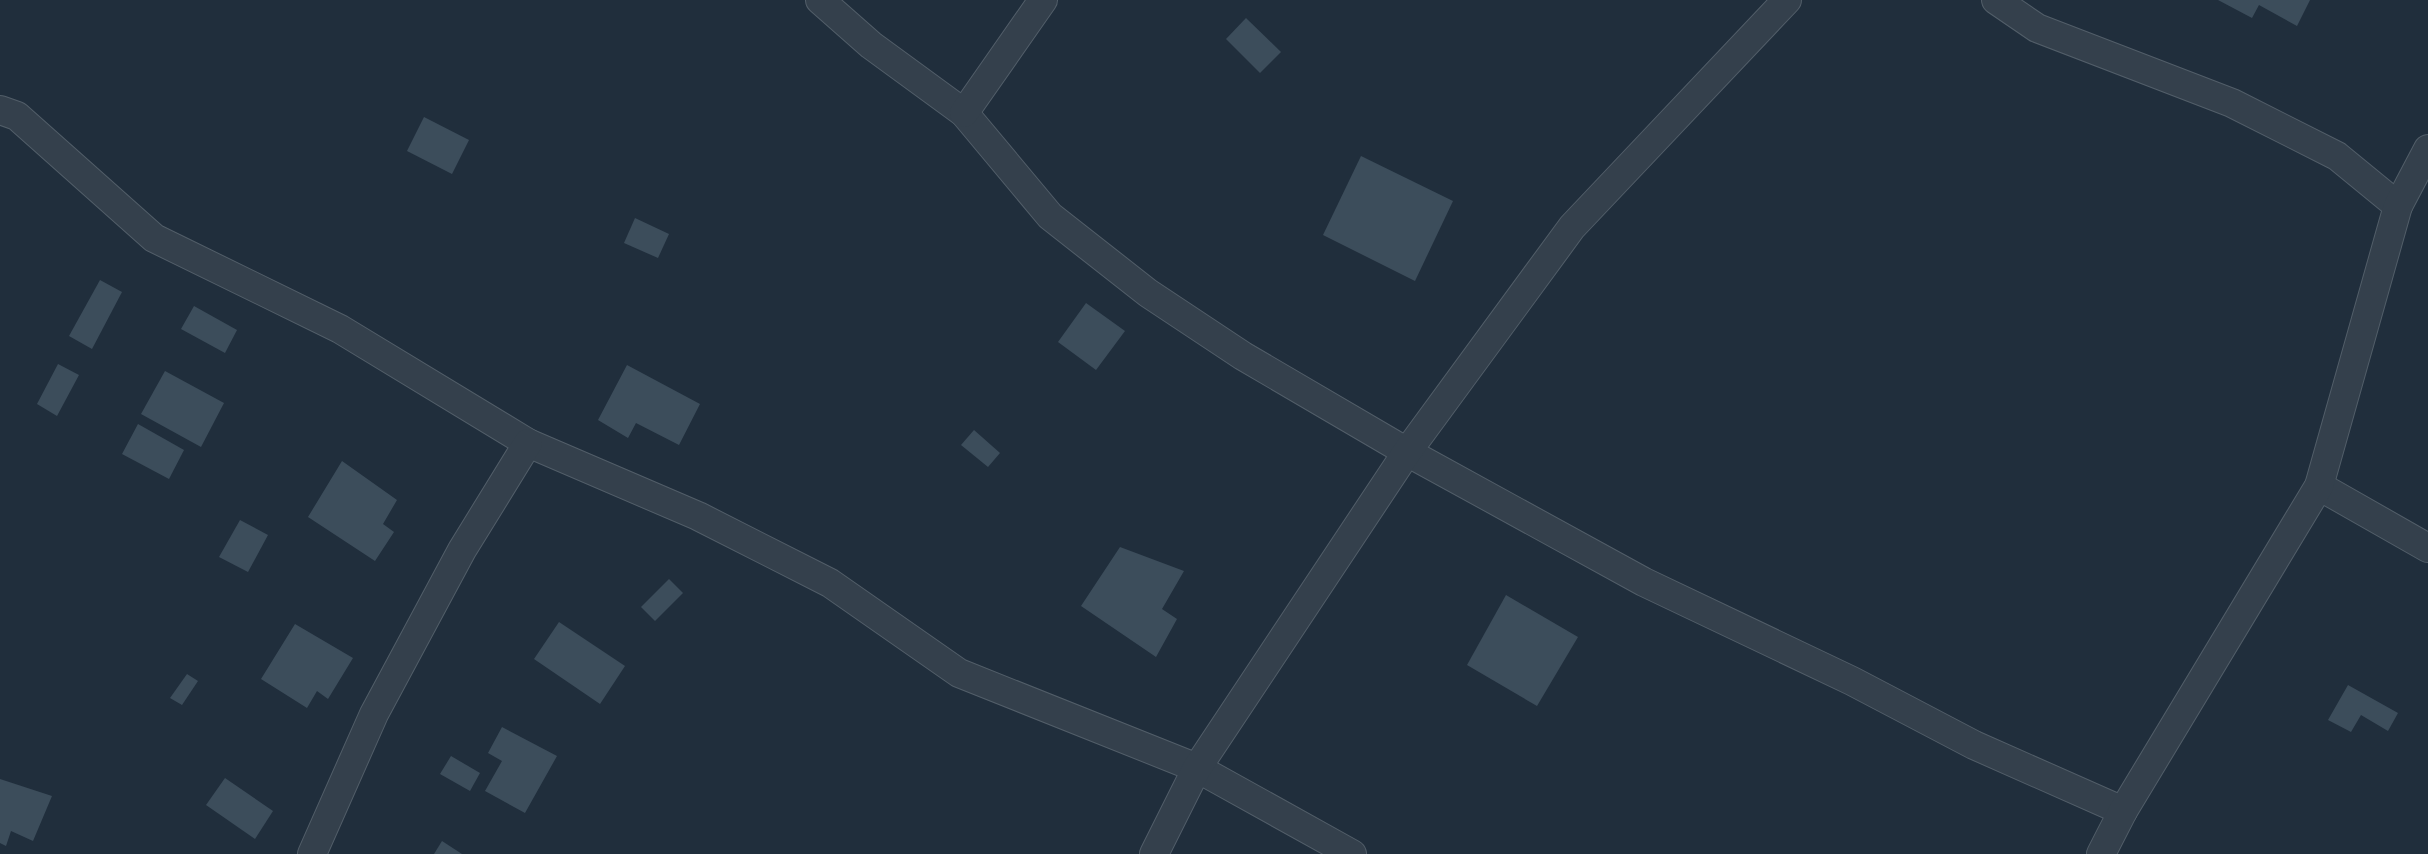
<svg xmlns="http://www.w3.org/2000/svg" width="2428" height="854" viewBox="0 0 2428 854" font-family="'Open Sans',sans-serif">
	<style>
		.building { fill: #3c4d5b }
		.lines { fill: none; stroke-linecap: round; stroke-linejoin: round }
		.minor-casing { stroke: #525e69; stroke-width: 30 }
		.minor { stroke: #34404c; stroke-width: 28 }
	</style>
	<rect width="100%" height="100%" fill="#202e3c"/>
	<!-- building -->
	<g class="building">
		<polygon points="2218,0 2310,0 2297,26 2259,5 2252,18"/>
		<polygon points="1246,18 1281,52 1260,73 1226,39"/>
		<polygon points="424,117 469,140 452,174 407,151"/>
		<polygon points="1361,156 1453,201 1415,281 1323,235"/>
		<polygon points="635,218 669,234 658,258 624,243"/>
		<polygon points="100,280 122,292 92,349 69,336"/>
		<polygon points="1086,303 1125,331 1096,370 1058,342"/>
		<polygon points="194,306 237,330 225,353 181,329"/>
		<polygon points="58,364 79,375 57,416 37,404"/>
		<polygon points="627,365 700,404 679,445 636,423 628,438 598,420"/>
		<polygon points="165,371 224,403 201,447 141,414"/>
		<polygon points="138,424 184,450 169,479 122,454"/>
		<polygon points="974,430 1000,453 988,467 961,445"/>
		<polygon points="342,461 397,500 383,524 394,532 375,561 308,517"/>
		<polygon points="240,520 268,535 248,572 219,557"/>
		<polygon points="1120,547 1184,571 1162,609 1177,619 1156,657 1081,606"/>
		<polygon points="669,579 683,593 655,621 641,607"/>
		<polygon points="1506,595 1578,637 1537,706 1467,665"/>
		<polygon points="559,622 625,666 600,704 534,659"/>
		<polygon points="295,624 353,658 328,699 317,691 307,708 261,679"/>
		<polygon points="187,674 198,681 182,705 170,698"/>
		<polygon points="2348,685 2398,713 2388,731 2361,715 2351,732 2328,720"/>
		<polygon points="502,727 557,756 525,813 485,791 502,761 488,753"/>
		<polygon points="451,756 480,773 470,791 440,774"/>
		<polygon points="225,778 273,811 255,839 206,805"/>
		<polygon points="0,779 52,796 33,841 11,831 6,846 0,843"/>
		<polygon points="442,841 462,854 434,854"/>
	</g>
	<g class="lines">
		<!-- minor casing -->
		<g class="minor-casing">
			<g id="minor">
				<polyline points="820,0 871,45 964,113 1050,216 1148,293 1243,356 1407,452 1644,582 1852,681 1974,745 2123,811"/>
				<polyline points="1996,0 2037,28 2232,103 2337,156 2398,206"/>
				<polyline points="0,110 17,116 154,238 340,329 528,443 698,516 830,583 959,673 1197,768 1352,854"/>
				<polyline points="964,113 1043,0"/>
				<polyline points="2319,486 2428,548"/>
				<polyline points="312,854 374,714 462,550 528,443"/>
				<polyline points="1154,854 1197,768 1407,452 1572,227 1787,0"/>
				<polyline points="2101,854 2123,811 2319,486 2398,206 2428,149"/>
			</g>
		</g>
		<!-- minor -->
		<use href="#minor" class="minor"/>
	</g>
</svg>
